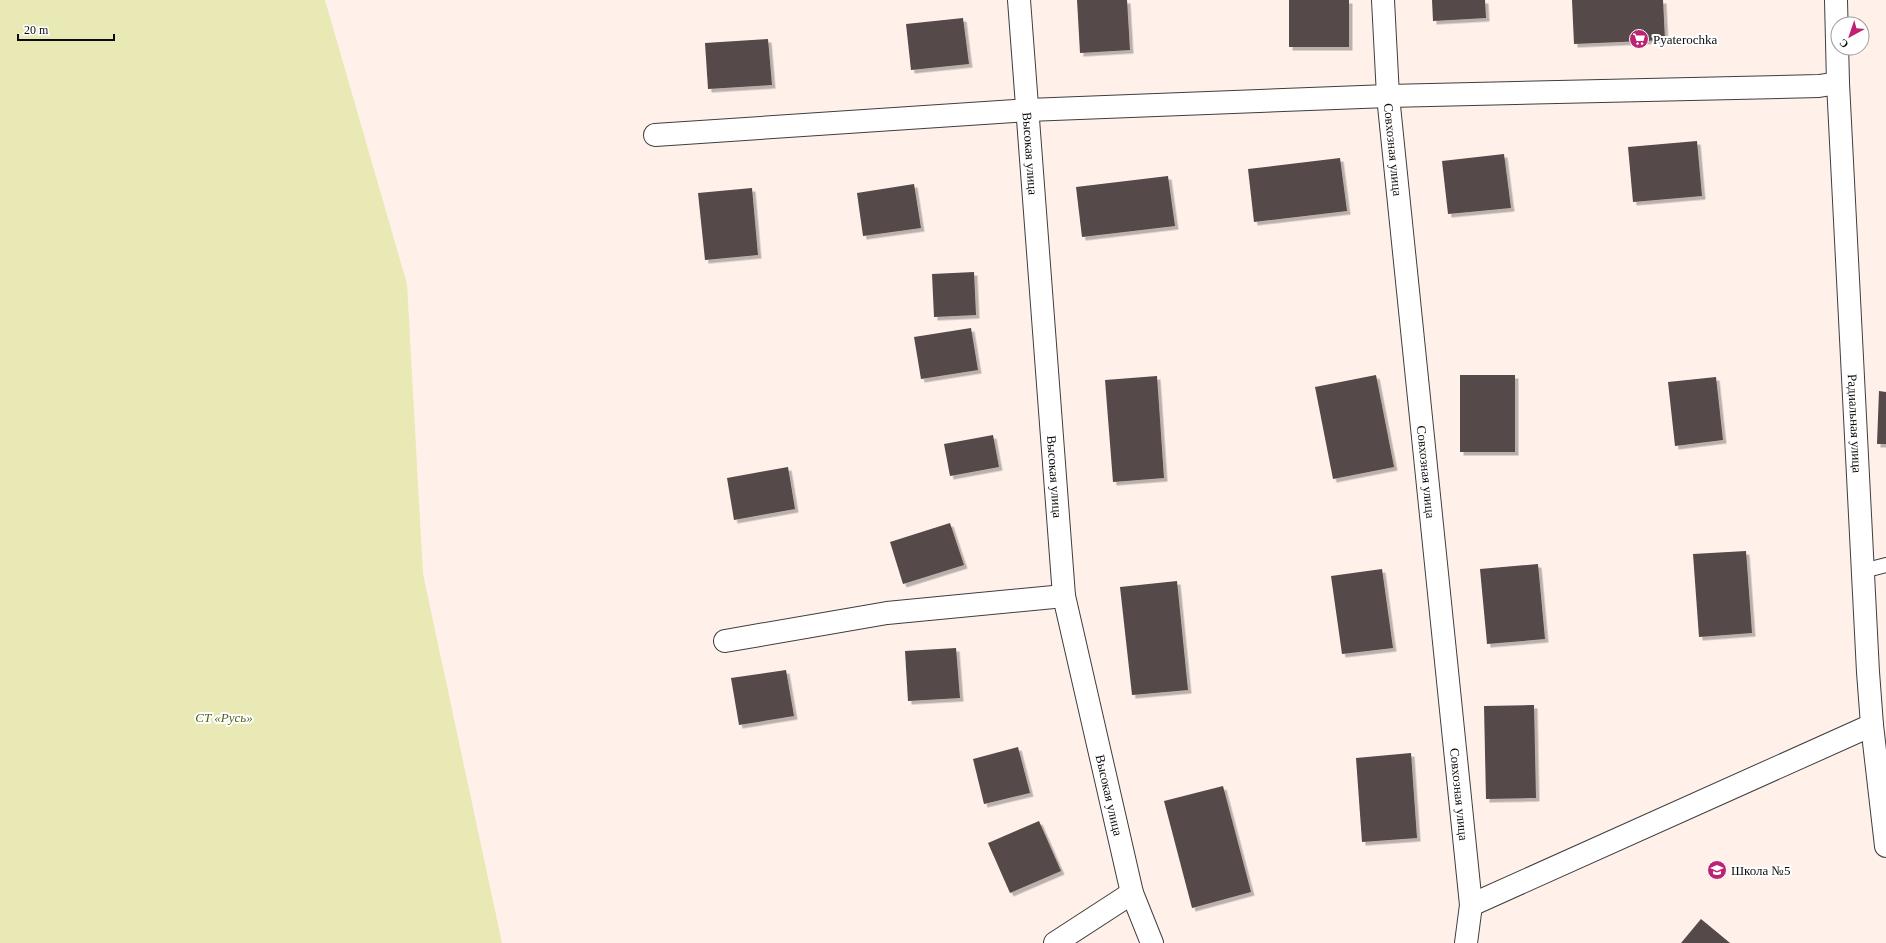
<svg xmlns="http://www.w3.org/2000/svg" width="1886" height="943" viewBox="0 0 1886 943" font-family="'Times New Roman',serif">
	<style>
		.green { fill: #e8e9b4 }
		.building { fill: #544849; filter: url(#shadow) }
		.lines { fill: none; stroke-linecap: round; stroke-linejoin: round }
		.service-casing { stroke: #3e3e3e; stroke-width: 16 }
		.minor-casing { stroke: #3e3e3e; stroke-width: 24 }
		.tertiary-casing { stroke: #3e3e3e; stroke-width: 24 }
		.service { stroke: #fff; stroke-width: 14 }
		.minor { stroke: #fff; stroke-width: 22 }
		.tertiary { stroke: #fff; stroke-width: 22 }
		.labels { text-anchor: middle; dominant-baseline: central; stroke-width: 4; stroke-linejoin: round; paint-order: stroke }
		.poi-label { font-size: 13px; fill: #0b0b0b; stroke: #fff; text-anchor: start }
		.street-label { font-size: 13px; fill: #0b0b0b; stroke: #fff }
		.park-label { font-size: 13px; font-style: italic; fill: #4c631c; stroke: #fff }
	</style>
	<defs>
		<filter id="shadow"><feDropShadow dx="3.5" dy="3.5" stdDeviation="0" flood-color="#0004"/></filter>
	</defs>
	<rect width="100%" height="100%" fill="#fff1ea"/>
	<!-- green -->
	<polygon class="green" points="0,0 325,0 407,284 423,574 502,943 0,943"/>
	<!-- building -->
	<g class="building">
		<polygon points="1077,0 1127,0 1130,50 1080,53"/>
		<rect x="1289" y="0" width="60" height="47"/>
		<polygon points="1432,0 1485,0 1486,18 1433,21"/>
		<polygon points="1572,0 1663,0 1665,40 1574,44"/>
		<polygon points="963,18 969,64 911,70 906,24"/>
		<polygon points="768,39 772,85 708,89 705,43"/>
		<polygon points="1697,141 1702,196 1633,202 1628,147"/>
		<polygon points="1504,154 1511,208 1448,214 1442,161"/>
		<polygon points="1340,158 1347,211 1254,222 1248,169"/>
		<polygon points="1168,176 1175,226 1082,237 1076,187"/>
		<polygon points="914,184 921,228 863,236 857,193"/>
		<polygon points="752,188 758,255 705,260 698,193"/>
		<polygon points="974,272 976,315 934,317 932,274"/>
		<polygon points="971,328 978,370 921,379 914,337"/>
		<polygon points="1376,375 1394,467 1333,479 1315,387"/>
		<rect x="1460" y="375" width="55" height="77"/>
		<polygon points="1157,376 1164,478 1113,482 1105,380"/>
		<polygon points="1716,377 1723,440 1675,446 1668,382"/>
		<polygon points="1879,391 1886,392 1886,444 1877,444"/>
		<polygon points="993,435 999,467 950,476 944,444"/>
		<polygon points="788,467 795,509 734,520 727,478"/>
		<polygon points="950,523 964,565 903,584 890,542"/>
		<polygon points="1746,551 1752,633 1699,637 1693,554"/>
		<polygon points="1538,564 1545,639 1487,644 1480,569"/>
		<polygon points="1382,569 1393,648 1342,654 1331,576"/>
		<polygon points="1177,581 1188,690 1132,695 1120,587"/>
		<polygon points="956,648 960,698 908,701 905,651"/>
		<polygon points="786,670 794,716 739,725 731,678"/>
		<polygon points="1534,705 1536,798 1486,799 1484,706"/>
		<polygon points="1018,747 1030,793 984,804 973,759"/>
		<polygon points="1411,753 1417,838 1362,842 1356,758"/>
		<polygon points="1223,786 1251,892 1192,908 1164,801"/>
		<polygon points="1039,821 1061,871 1010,893 988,843"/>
		<polygon points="1701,919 1730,943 1681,943"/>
	</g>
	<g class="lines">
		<!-- service casing -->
		<g class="service-casing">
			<polyline id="service" points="1863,571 1886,565"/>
		</g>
		<!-- minor casing -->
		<g class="minor-casing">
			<g id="minor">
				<path id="s1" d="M1019,0l45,596 68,297 20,50"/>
				<path id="s2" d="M1383,0l5,96 83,809 -5,38"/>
				<polyline points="655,135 1028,110 1388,96 1819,86 1838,83"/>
				<polyline points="725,641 887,613 1064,596"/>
				<polyline points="1471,905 1872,725"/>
				<polyline points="1055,943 1132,893"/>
			</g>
		</g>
		<!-- tertiary casing -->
		<g class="tertiary-casing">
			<g id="tertiary">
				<path id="s3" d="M1836,0l2,83 30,589 4,53 14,121"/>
			</g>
		</g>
		<!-- service -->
		<use href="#service" class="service"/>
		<!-- minor -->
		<use href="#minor" class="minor"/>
		<!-- tertiary -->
		<use href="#tertiary" class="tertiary"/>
	</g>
	<!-- icons -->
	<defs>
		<g id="supermarket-disc" transform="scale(1)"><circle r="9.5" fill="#bc2373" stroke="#fff"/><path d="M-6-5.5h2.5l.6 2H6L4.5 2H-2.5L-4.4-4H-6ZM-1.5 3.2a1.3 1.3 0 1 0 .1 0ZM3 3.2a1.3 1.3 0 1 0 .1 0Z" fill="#fff"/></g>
		<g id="school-disc" transform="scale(1)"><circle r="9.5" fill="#bc2373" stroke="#fff"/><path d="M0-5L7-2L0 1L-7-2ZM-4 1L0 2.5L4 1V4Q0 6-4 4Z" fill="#fff"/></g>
	</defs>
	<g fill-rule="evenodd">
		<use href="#supermarket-disc" x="1639" y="39"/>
		<use href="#school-disc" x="1717" y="870"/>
	</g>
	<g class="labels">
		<!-- poi labels -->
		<g class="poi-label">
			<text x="1653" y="39">Pyaterochka</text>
			<text x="1731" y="870">Школа №5</text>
		</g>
		<!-- street labels -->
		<g class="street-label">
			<text stroke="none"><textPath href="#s2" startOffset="150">Совхозная улица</textPath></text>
			<text stroke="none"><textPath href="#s1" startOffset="154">Высокая улица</textPath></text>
			<text stroke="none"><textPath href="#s3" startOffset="424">Радиальная улица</textPath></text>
			<text stroke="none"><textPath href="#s2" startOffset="474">Совхозная улица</textPath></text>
			<text stroke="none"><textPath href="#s1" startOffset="478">Высокая улица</textPath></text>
			<text stroke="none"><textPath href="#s2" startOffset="798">Совхозная улица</textPath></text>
			<text stroke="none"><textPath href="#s1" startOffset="802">Высокая улица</textPath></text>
		</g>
		<!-- park labels -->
		<g class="park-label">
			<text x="224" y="717">СТ «Русь»</text>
		</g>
	</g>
	<!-- north arrow -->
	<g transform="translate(1850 36) rotate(220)"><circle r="19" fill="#ffffff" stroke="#9d9d9d"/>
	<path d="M0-3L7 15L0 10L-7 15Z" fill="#bc2373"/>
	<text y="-6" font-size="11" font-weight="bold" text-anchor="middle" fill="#0b0b0b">С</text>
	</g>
	<!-- scale -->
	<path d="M18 34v6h96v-6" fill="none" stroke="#0b0b0b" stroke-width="2"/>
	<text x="24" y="34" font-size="12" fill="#0b0b0b" stroke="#ffffff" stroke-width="3" paint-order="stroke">20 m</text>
</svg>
